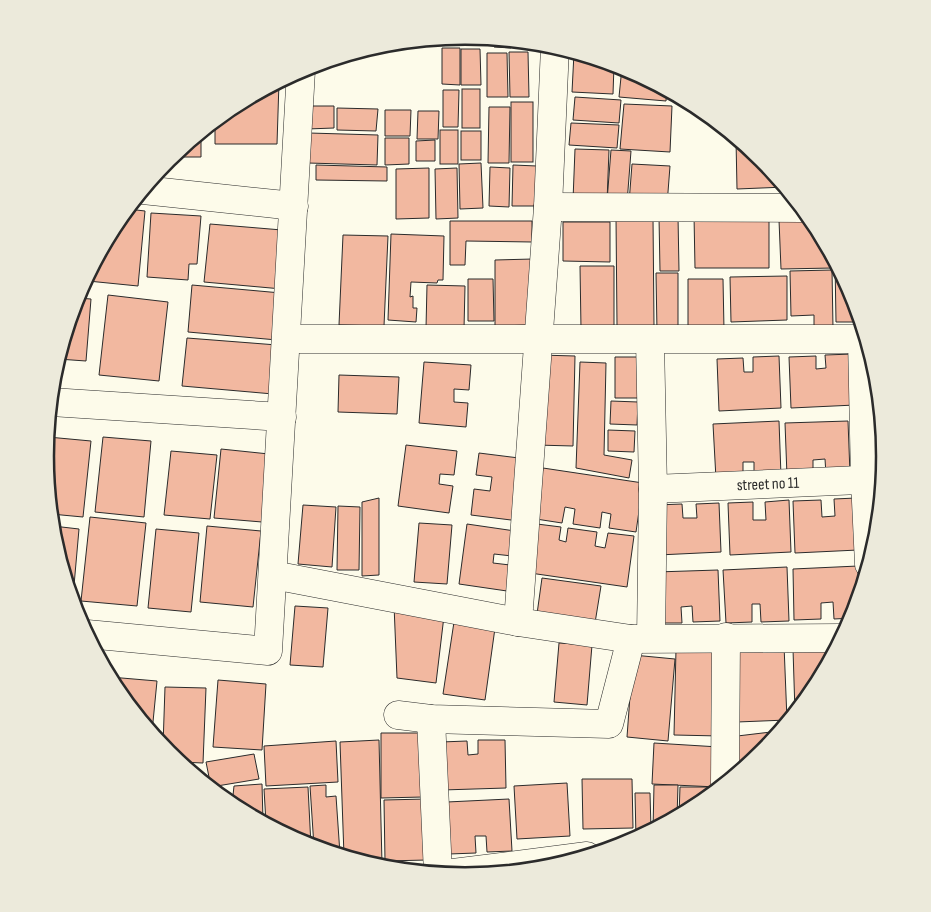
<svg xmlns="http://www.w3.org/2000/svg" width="931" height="912" viewBox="0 0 931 912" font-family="'Sofia Sans Condensed',sans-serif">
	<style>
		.building { fill: #f2b8a0; stroke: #2b2b2b }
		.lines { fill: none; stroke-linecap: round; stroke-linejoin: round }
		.street-casing { stroke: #2b2b2b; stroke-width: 29 }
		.street { stroke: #fdfbea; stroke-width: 28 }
		.labels { text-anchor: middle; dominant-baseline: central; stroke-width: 4; stroke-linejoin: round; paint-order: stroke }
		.street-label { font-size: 16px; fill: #2b2b2b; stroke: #fdfbea }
		.rim { fill: none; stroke: #2b2b2b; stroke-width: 2.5 }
	</style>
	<rect width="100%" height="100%" fill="#fdfbea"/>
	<!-- building -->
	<g class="building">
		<polygon points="464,36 482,38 482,43 464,43"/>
		<polygon points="461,37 461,41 441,41 441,39"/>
		<polygon points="494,39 511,41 511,48 494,47"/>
		<polygon points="514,41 533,43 533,46 514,46"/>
		<polygon points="442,48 460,48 460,85 442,84"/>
		<polygon points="461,49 480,49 481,85 461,85"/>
		<polygon points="509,52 528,52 529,97 510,97"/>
		<polygon points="487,53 507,53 508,97 487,97"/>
		<polygon points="574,53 614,65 613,94 572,92"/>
		<polygon points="622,67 667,90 666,101 619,97"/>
		<polygon points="279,82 277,144 215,144 215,121 233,107"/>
		<rect x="462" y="89" width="18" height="39"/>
		<polygon points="443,90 459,90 458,127 443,127"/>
		<polygon points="575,97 621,100 619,123 573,120"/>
		<rect x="511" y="102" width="22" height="60"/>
		<polygon points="624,104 672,106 670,152 620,149"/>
		<polygon points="307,106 334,106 334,128 307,129"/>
		<polygon points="489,107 510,107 509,163 488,163"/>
		<polygon points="337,108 378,109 376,131 337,130"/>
		<polygon points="385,110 411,110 410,136 385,136"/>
		<polygon points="418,111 439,111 438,139 417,139"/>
		<polygon points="571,123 619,125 617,148 569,145"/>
		<rect x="440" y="130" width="18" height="34"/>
		<rect x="461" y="131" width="20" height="29"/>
		<polygon points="201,132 201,157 171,157"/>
		<polygon points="309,133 378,135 377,165 308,163"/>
		<polygon points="385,138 409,138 409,164 385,165"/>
		<polygon points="435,140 435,161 416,161 416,141"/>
		<polygon points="736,140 739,140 763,159 786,187 737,189"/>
		<polygon points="575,149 609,150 607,202 573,200"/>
		<polygon points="611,150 631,151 627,203 607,201"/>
		<polygon points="481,163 483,208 460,209 459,164"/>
		<polygon points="632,164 670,166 667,205 629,203"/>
		<polygon points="316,165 387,167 387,181 316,180"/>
		<polygon points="513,165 537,166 537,206 512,206"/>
		<polygon points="490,167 510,168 509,207 489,206"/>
		<polygon points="429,168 429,218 396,219 396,169"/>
		<polygon points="457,168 458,218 436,219 435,169"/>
		<polygon points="128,209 145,211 138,286 88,281 89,274 117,223"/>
		<polygon points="151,213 201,216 197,264 189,264 188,280 147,277"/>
		<polygon points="769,214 769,268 695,268 694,215"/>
		<polygon points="678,216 679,271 660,271 659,217"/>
		<polygon points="616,217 653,217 654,326 617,326"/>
		<polygon points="811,219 832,256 833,268 781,269 779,220"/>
		<polygon points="450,221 532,221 532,242 466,241 465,265 450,265"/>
		<polygon points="563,222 610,222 610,262 563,261"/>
		<polygon points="210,224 282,230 282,289 204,282"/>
		<polygon points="391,234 444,236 443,280 438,280 437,283 411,282 410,297 413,296 413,308 417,308 416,322 388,320"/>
		<polygon points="343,235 388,236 384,326 339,325"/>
		<polygon points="533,259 534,325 495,326 495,260"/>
		<polygon points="835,261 853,296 861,322 836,322"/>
		<polygon points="580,266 614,266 614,328 581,329"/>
		<polygon points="832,270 833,328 814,328 814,315 791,316 790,271"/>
		<polygon points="656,273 678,273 678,332 657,332"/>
		<polygon points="787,276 787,320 731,322 730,277"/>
		<polygon points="468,279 493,279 494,321 468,321"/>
		<polygon points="688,279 723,279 724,330 688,330"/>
		<polygon points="192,285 281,293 277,340 188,332"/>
		<polygon points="427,285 465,286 464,329 426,328"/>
		<polygon points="108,295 168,302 159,381 99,375"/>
		<polygon points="77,298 91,299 86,361 58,359"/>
		<polygon points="187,338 277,345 273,394 182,386"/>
		<polygon points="853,354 855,405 791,408 789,357 816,356 816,369 826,368 825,355"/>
		<polygon points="539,355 575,356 573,446 536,445"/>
		<polygon points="779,356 781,408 719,411 717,359 743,358 744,372 753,372 753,357"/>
		<polygon points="615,357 637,357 638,398 615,398"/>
		<polygon points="872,357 877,374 881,408 873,408"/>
		<polygon points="424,362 471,365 469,390 454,389 454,402 468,403 466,427 419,423"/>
		<polygon points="580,362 606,363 604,455 632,460 629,478 576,468"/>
		<polygon points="339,375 399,377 397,414 338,412"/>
		<polygon points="611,401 638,402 637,425 610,424"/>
		<polygon points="779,421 781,476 754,477 754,462 743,462 743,478 716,479 713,424"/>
		<polygon points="848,421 850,474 826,475 825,459 813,460 813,475 787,476 785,423"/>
		<polygon points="867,423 882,423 885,456 884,474 868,475"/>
		<polygon points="608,430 635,431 634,452 608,451"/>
		<polygon points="48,437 91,441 83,517 51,514 46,456"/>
		<polygon points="103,437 151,441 144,517 95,512"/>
		<polygon points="406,445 457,451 454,475 440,474 439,484 453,486 449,513 398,506"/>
		<polygon points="221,449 269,454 262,522 214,518"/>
		<polygon points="171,451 217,455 210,519 164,515"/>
		<polygon points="479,453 527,459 519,521 471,515 474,489 490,491 492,477 476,475"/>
		<polygon points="543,468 643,483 636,532 609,528 611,514 602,512 600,528 573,524 575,509 565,507 562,523 536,519"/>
		<polygon points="379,498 379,575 362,576 362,502"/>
		<polygon points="856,498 858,550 795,553 793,501 821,500 822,517 835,516 834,499"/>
		<polygon points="789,500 791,552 730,555 728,503 753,502 753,520 766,520 765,502"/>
		<polygon points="719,503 721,552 658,555 656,505 682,504 683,518 697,518 696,504"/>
		<polygon points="303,505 336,507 332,567 298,564"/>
		<polygon points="338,506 360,507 359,570 337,570"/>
		<polygon points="90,517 146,523 137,606 81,601"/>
		<polygon points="419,523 452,525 447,584 414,582"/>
		<polygon points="467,524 515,531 512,556 494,554 493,563 510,565 507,591 459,584"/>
		<polygon points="537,524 561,527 559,540 566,542 568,528 597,532 595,546 605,548 608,533 634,536 627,587 530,573"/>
		<polygon points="53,526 79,529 73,597 54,538"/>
		<polygon points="207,526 261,531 253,607 200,602"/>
		<polygon points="156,529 199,533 191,612 148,608"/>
		<polygon points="858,566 859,598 853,618 834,619 833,602 821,603 821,619 794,620 793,569"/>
		<polygon points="787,567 789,621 761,622 760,604 752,604 752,622 726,623 723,570"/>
		<polygon points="718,570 720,621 693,622 692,606 681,607 682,623 658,623 656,572"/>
		<polygon points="542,578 601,586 595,623 537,614"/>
		<polygon points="394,605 444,616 436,683 397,678"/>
		<polygon points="295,606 328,608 323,667 290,665"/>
		<polygon points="454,622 495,628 485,700 443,694"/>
		<polygon points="559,643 592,645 587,705 554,702"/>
		<polygon points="784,645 787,720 737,722 733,648"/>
		<polygon points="836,648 814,689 795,713 793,649"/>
		<polygon points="676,649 722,650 720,736 674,735"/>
		<polygon points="633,655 675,659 668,741 627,737"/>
		<polygon points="110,677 157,681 152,732 116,689"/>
		<polygon points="218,680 266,684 262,750 213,747"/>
		<polygon points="165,687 206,688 203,763 180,762 163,746"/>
		<polygon points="771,732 772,742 762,753 730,779 729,737"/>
		<polygon points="381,733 423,733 423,797 381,798"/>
		<polygon points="379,740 382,864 372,864 344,856 340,742"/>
		<polygon points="478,740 505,740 506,788 442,790 441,742 467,741 468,755 478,754"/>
		<polygon points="336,741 338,782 266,786 264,746"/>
		<polygon points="654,743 719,747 717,787 652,784"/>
		<polygon points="254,754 259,779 211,787 206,762"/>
		<polygon points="582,779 632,779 633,828 583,829"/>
		<polygon points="567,783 570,836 517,839 514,786"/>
		<polygon points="262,784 263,821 232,805 234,786"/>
		<polygon points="326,785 326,797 336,796 340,854 314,847 310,786"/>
		<polygon points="654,785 678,785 677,817 653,830"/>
		<polygon points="308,787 311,846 266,823 264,789"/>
		<polygon points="680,787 716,787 716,790 698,805 679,816"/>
		<polygon points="214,790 230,793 229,802"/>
		<polygon points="635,793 650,793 651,830 636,838"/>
		<polygon points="426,799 427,860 385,861 384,800"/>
		<polygon points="509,799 512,851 487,852 486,836 475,836 476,853 449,854 447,802"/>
	</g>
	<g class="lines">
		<!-- street casing -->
		<g class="street-casing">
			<g id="street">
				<polyline points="143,190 294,206"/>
				<polyline points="548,207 802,208"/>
				<polyline points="286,339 866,339"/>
				<polyline points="862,339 865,480 869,564"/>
				<polyline points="650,340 653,489 651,638"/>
				<polyline points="51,402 282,417"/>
				<path id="s1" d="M653,489l230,-10"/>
				<polyline points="273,575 518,622 631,639 842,638"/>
				<polyline points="518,622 548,207 555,47"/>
				<polyline points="87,634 268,651 301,70"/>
				<polyline points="398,715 431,719 609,724 631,639"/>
				<polyline points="431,719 438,873"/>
				<polyline points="725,784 726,637"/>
				<polyline points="445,874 587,856"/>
			</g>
		</g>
		<!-- street -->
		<use href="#street" class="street"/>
	</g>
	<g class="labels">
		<!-- street labels -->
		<g class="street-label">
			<text stroke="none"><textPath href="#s1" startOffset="115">street no 11</textPath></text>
		</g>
	</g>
	<!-- crop -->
	<path d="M0 0H931V912H0ZM54 456a411 411 0 1 1 822 0a411 411 0 1 1-822 0Z" fill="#eceadb" fill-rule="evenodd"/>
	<path class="rim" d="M54 456a411 411 0 1 1 822 0a411 411 0 1 1-822 0Z"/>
</svg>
